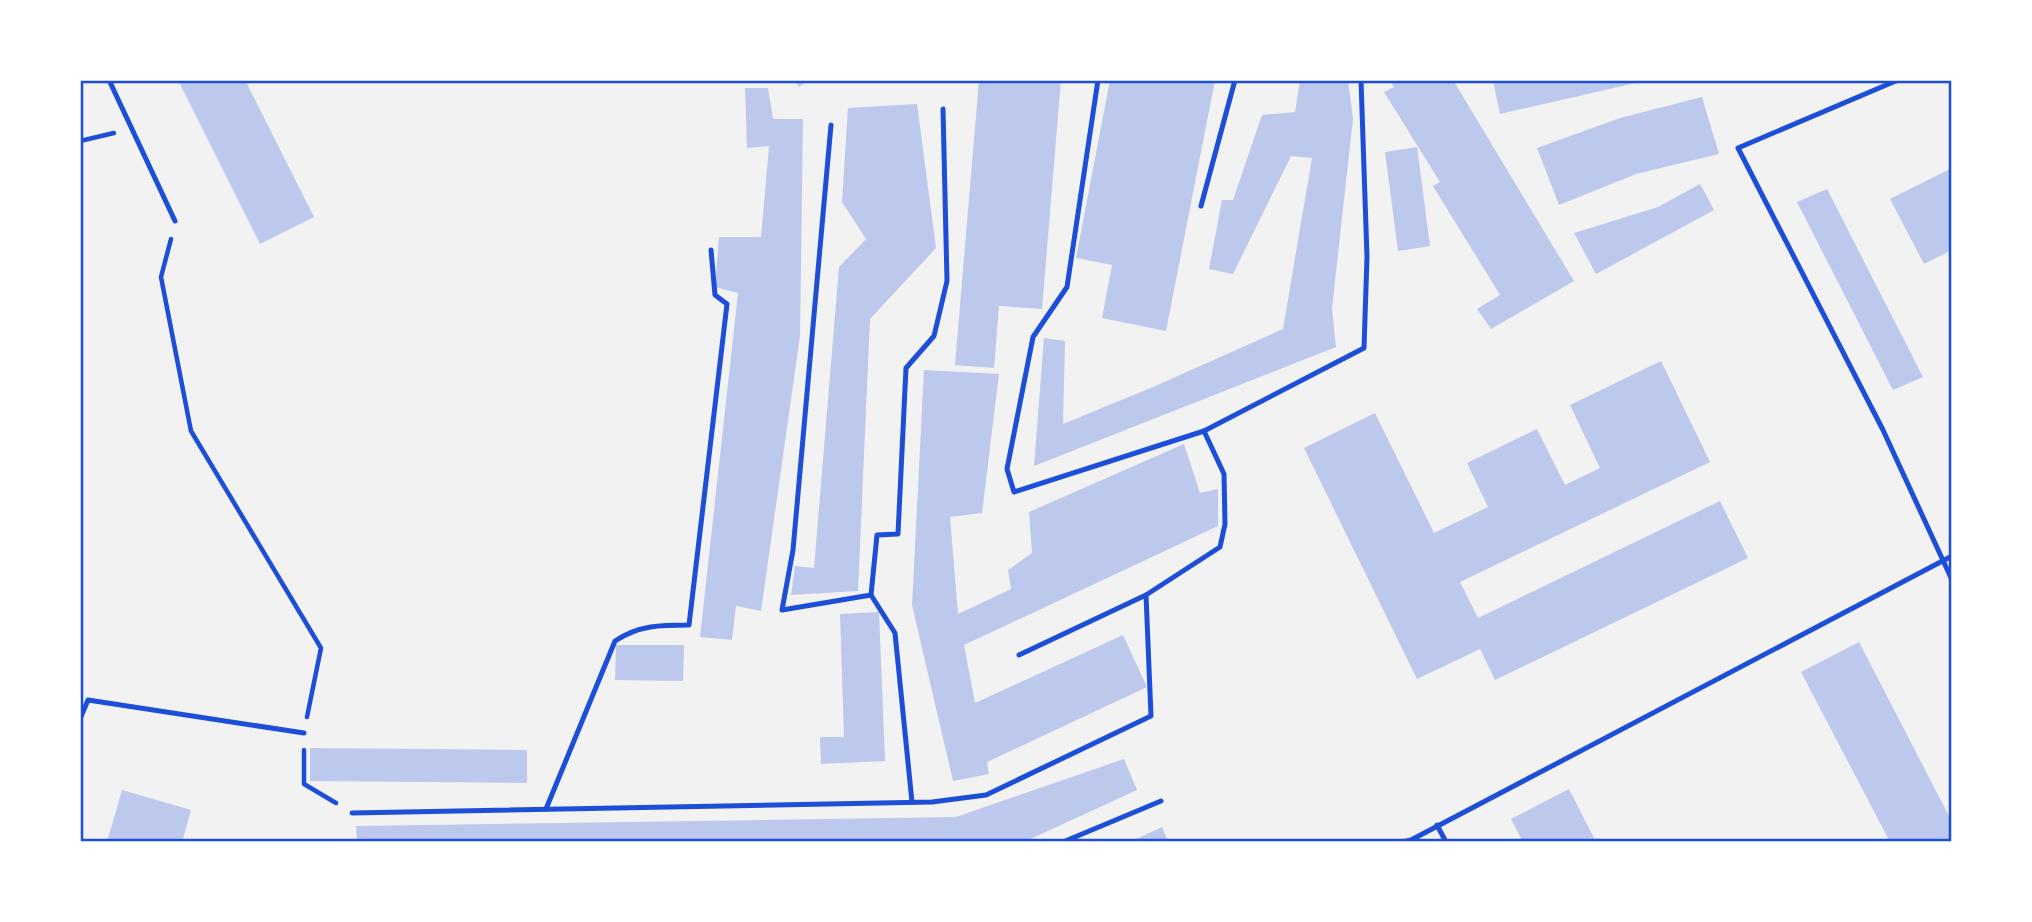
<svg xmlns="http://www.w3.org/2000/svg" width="2032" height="922" viewBox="0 0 2032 922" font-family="Manrope,sans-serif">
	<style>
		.building { fill: #bdc9ec }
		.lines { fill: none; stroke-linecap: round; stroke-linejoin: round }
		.path { stroke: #1d4ed8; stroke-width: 4.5 }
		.service { stroke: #1d4ed8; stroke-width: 5 }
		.neatline { fill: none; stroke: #1d4ed8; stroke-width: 2.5 }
	</style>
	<rect width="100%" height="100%" fill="#f2f2f2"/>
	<!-- building -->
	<g class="building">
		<polygon points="178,80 245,80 314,217 260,244"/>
		<polygon points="795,80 809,80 799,87"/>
		<polygon points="979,80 1061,80 1042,309 999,306 994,368 955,365"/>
		<polygon points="1110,80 1215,80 1166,331 1102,318 1112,265 1076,258"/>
		<polygon points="1300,80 1348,80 1353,119 1332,308 1336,347 1034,466 1044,338 1065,341 1063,424 1153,387 1283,329 1312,158 1291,156 1233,274 1209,269 1222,200 1233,200 1262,115 1295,112"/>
		<polygon points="1390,80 1453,80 1574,281 1491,329 1477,309 1500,295 1433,186 1440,182 1384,92 1394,87"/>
		<polygon points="1493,80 1640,80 1640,82 1500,114"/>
		<polygon points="745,88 768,88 773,119 803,119 800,336 761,611 736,606 732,640 700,637 738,293 715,287 719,237 761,237 769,146 747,148"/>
		<polygon points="1702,97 1719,154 1636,174 1559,205 1537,148 1620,118"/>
		<polygon points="917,104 936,248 870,319 858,591 791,595 795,566 814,568 839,267 866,239 842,202 848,108"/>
		<polygon points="1417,147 1430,246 1398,251 1385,152"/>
		<polygon points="1952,168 1952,250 1924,264 1890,199"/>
		<polygon points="1700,184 1714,210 1596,274 1574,233 1658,207"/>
		<polygon points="1827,189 1923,377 1893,390 1797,202"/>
		<polygon points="1661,361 1710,462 1460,582 1478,618 1720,501 1748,558 1495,680 1480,649 1417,679 1304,448 1375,413 1434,533 1488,507 1467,463 1537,429 1565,485 1600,468 1570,405"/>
		<polygon points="924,370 999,374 982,513 950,517 958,614 1011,589 1008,570 1032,553 1029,512 1184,444 1200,493 1218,489 1218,526 964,645 975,703 1123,635 1147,687 987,762 989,774 953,781 912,605"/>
		<polygon points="879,612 885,761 821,764 820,737 844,737 840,614"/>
		<polygon points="1859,642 1952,822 1952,842 1890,842 1801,672"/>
		<polygon points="616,645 684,645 683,681 615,680"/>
		<polygon points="310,748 527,750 527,783 310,781"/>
		<polygon points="1124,759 1137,790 1024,842 357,842 356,826 956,817"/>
		<polygon points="1569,789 1596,842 1523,842 1511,819"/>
		<polygon points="122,790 191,810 182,842 107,842"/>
		<polygon points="1162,827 1168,842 1130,842"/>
	</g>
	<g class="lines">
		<!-- path -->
		<g class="path">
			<polyline points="80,141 114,133"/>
			<polyline points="171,239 161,277 191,431 321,648 307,717"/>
			<polyline points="304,750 304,784 336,803"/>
		</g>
		<!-- service -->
		<g class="service">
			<polyline points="109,80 175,221"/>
			<polyline points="1098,80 1067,287 1033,337 1007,469 1014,492 1204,431 1364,348 1367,257 1361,80"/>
			<polyline points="1898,80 1738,148 1883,430 1952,580"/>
			<polyline points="831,125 793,550 782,610 871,595 877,535 898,534 906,368 934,336 947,281 943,109"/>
			<polyline points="1201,206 1235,80"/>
			<polyline points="871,595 895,633 912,802"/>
			<polyline points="1019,655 1146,595"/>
			<polyline points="80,719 88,700 304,733"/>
			<path d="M546,809l69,-168c24,-16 46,-16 74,-16l38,-321 -12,-9 -4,-45"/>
			<polyline points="352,813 932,802 986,795 1151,716 1146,595 1220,547 1225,524 1224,474 1204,431"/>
			<polyline points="1437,825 1446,842"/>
			<polyline points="1063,842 1161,801"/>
			<polyline points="1403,842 1411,840 1952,556"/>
		</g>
	</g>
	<!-- border -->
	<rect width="2032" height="922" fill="none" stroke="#ffffff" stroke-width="164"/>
	<rect x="82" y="82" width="1868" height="758" class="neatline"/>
</svg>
